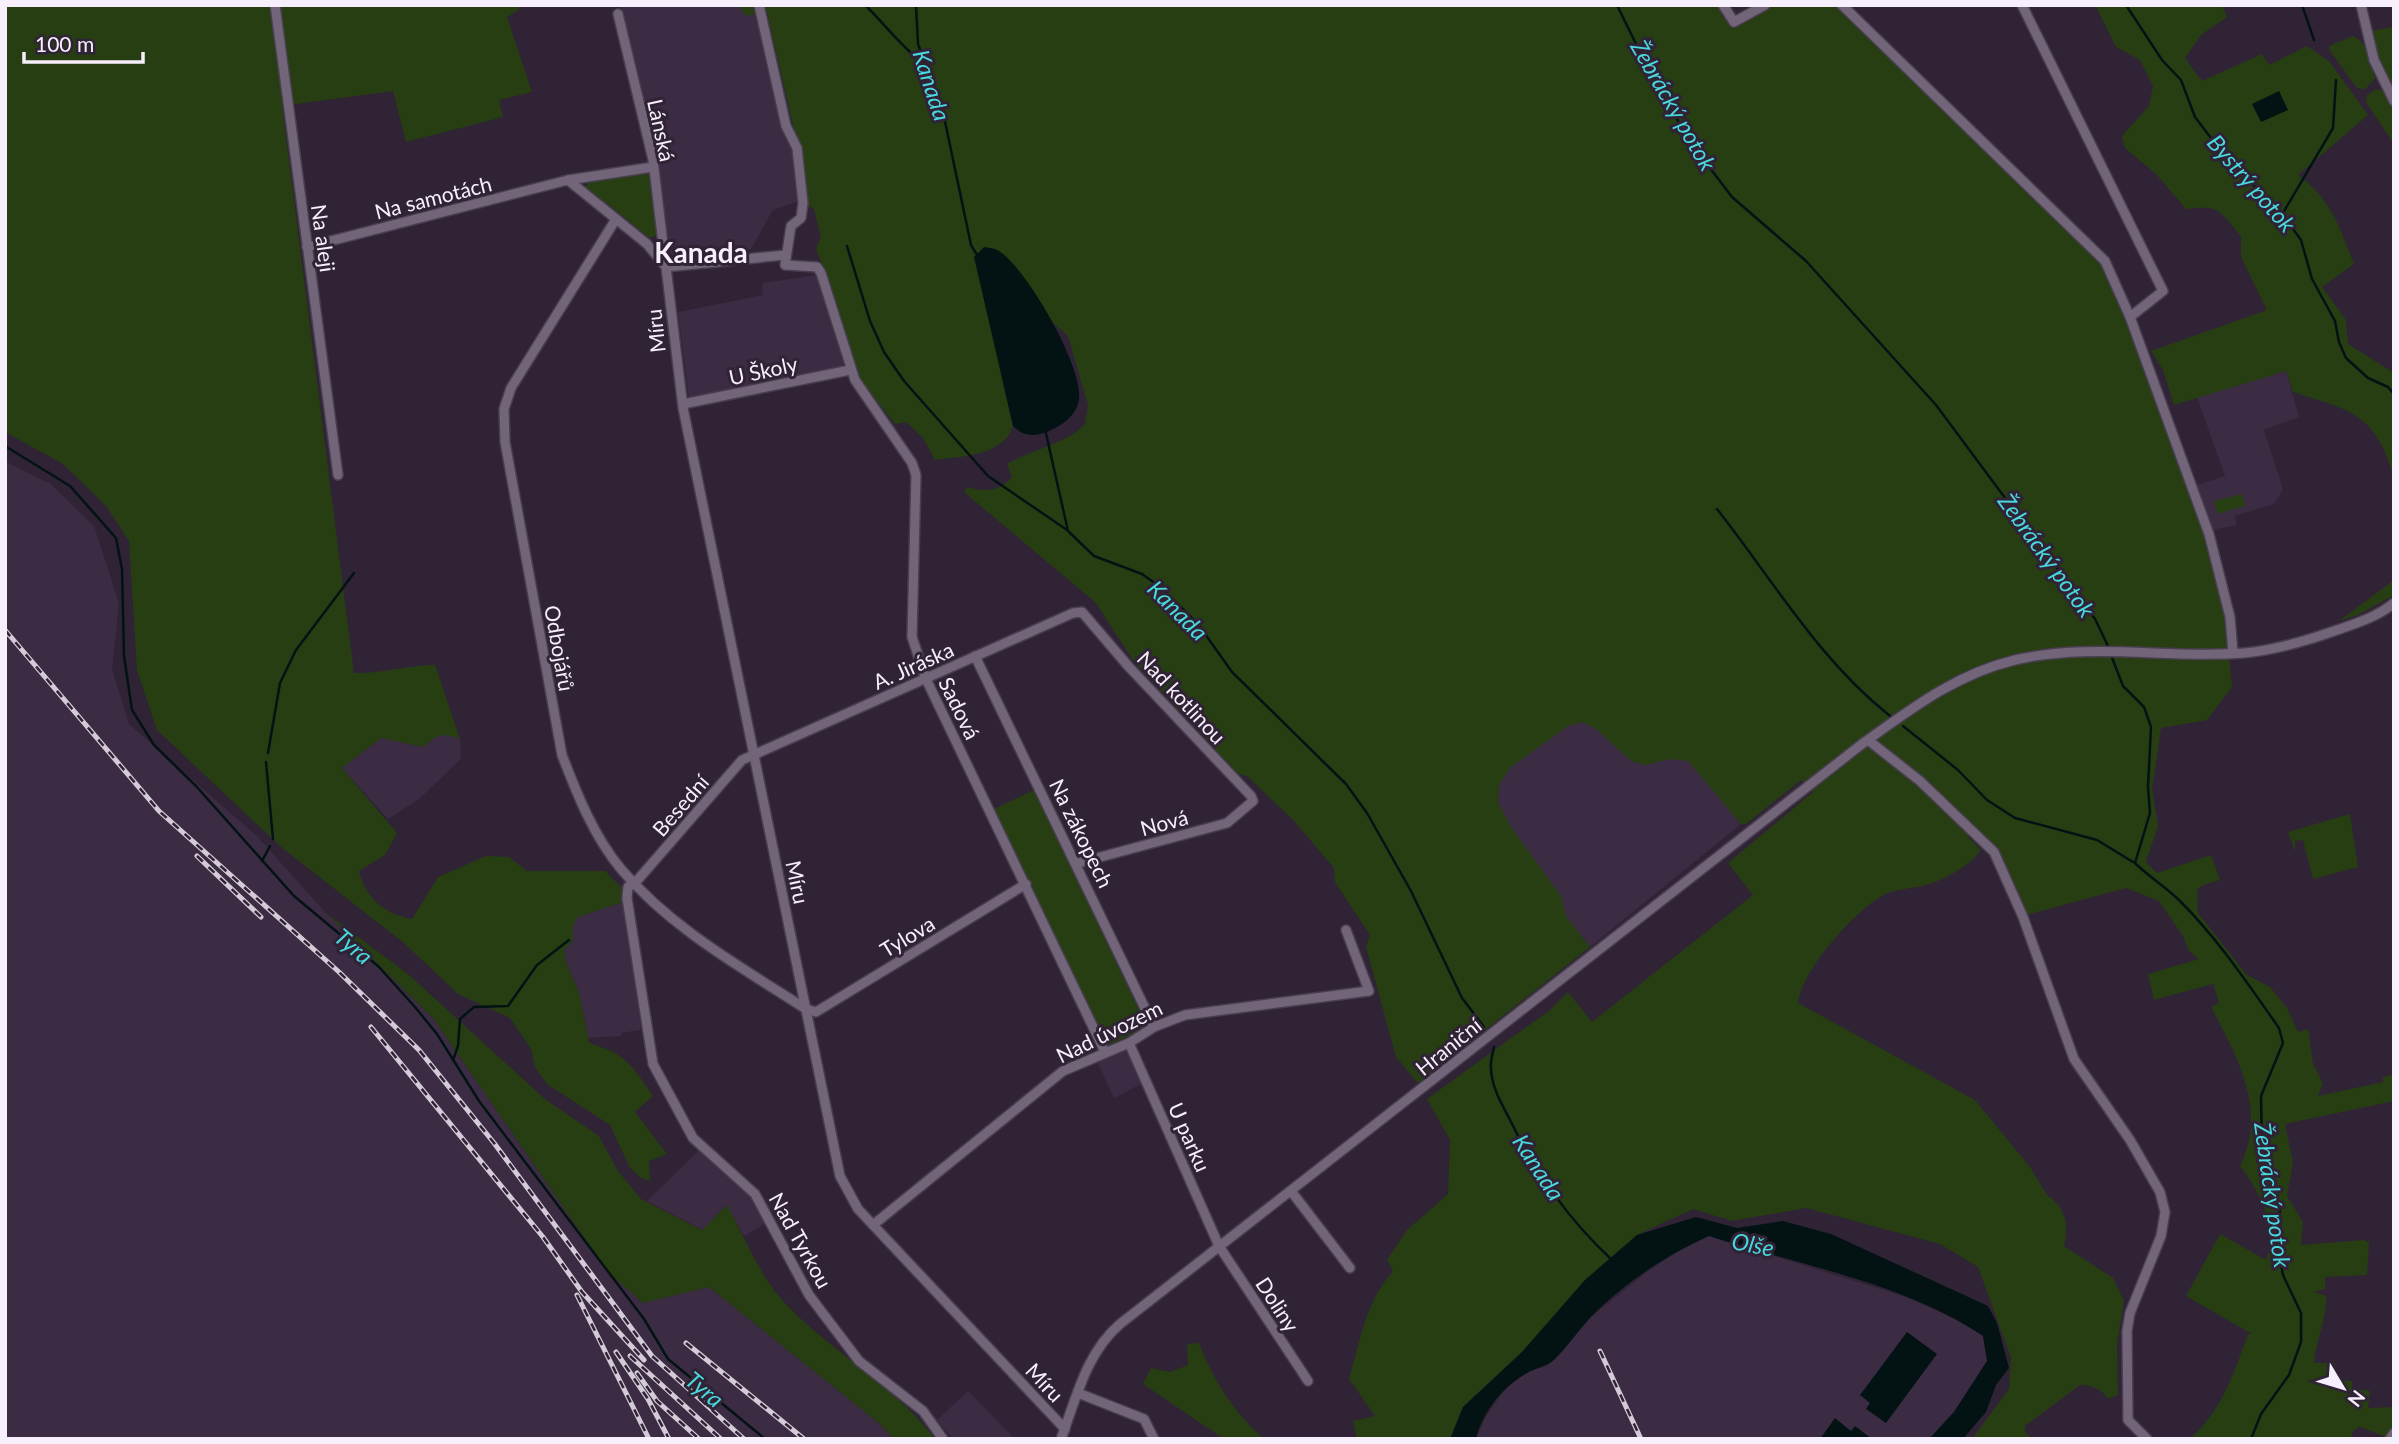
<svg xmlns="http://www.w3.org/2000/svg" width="2399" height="1444" viewBox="0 0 2399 1444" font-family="Lato,sans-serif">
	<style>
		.built { fill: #3b2b43 }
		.green { fill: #273e13 }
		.water { fill: #031314 }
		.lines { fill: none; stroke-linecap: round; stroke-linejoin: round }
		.stream { stroke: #031314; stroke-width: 2.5 }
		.street-casing { stroke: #483e4e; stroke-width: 12 }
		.street { stroke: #72657a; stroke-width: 9 }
		.rail-casing { stroke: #d4cbd8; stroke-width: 5 }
		.rail { stroke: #2f2335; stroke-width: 2.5; stroke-dasharray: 8; stroke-linecap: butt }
		.labels { text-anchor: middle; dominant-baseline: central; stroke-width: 6; stroke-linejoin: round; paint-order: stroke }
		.street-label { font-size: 21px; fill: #f7effb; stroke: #2f2335 }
		.water-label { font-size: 23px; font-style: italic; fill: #49d8de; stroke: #2f2335 }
		.district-label { font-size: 28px; font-weight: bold; fill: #f7effb; stroke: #2f2335 }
	</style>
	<rect width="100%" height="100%" fill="#2f2335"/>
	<!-- built -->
	<g class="built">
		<polygon points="618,5 738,5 759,13 785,139 794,150 799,201 773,210 751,249 669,262 656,148 621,8"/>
		<polygon points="818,275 844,362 839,370 692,400 689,398 678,312 763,295 762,283"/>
		<polygon points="2286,371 2299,417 2264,430 2283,489 2274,504 2235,516 2237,525 2212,530 2197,485 2225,476 2197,397"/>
		<polygon points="5,461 51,484 94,526 119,603 112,669 129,724 257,836 325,912 433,1018 608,1272 643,1303 709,1287 880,1424 894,1439 5,1439"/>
		<polygon points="1615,668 1741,824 1590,947 1464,789"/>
		<polygon points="445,733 460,739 461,759 419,799 388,819 342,768 381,738 423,747 437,735"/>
		<polygon points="623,902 641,1030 621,1033 621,1036 588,1038 579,993 566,962 564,950 573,941 573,925 578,917"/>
		<polygon points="1126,1050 1141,1084 1114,1098 1097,1062"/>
		<polygon points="698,1151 749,1196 767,1223 744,1236 726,1205 703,1230 647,1201"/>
		<polygon points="1709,1236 1906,1297 1961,1321 1983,1336 1987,1361 1954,1412 1929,1439 1476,1439 1487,1415 1508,1385 1530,1371 1547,1366 1591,1317 1648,1271 1680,1250"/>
		<polygon points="968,1391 1015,1439 953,1439 937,1420"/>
	</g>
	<!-- green -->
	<g class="green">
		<path d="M5,5h514v5l-12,7 25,75 -33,8 4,17 -97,25 -13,-51 -111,15 72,567c28,1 54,-8 81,-8l25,74c-18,-7 -23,-4 -37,8l-42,-9 -39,30 55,65 -12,22 -26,16c6,27 26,43 53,48l26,-42 48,-21 23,1 18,14h78l17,17 1,14 -45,15 -5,8v16l-9,9 2,12 13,31 10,49c8,5 18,6 26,11 17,10 27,27 38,43l-18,16 32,42 -18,7 1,20 -9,-3 -11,-10 -20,-43 -63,-41 -12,-17 -4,-18 -21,-31 -52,-24 -54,-51 -123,-96 -124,-117 -20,-60 -8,-129 -23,-35 -43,-42 -58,-32z"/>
		<path d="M738,5h982l13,24 40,-24h61l266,258 40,91 67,186 18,77 7,70 -25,33 -46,8 -9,62 6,36 -12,36 11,11 54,-18 9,25 -17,5 -6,5 1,23 49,62 23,12 17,21 11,24 10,-3 5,35 10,19 -5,13 65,-14v-5l11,-2v26l-109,23 8,38 -6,34 16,26 -2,23 63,-5 5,3 -2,32 -42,2v12l-11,3 12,4c1,24 -10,43 -12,67h21l-3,17 20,1v7l18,3 -2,17 26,-1v18l-8,12 -26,-10 -6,3 -4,9h-161c32,-25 46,-69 59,-105h4l-66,-38 34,-62 46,26c12,-32 -6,-68 -26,-94 28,-56 -3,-109 -29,-159l8,-4 -6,-19 -59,16 -6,-26 51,-15 -10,-8 -6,-15 -24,-35 -33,-13 -100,27 -23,-57 -19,-24 -16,3 13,13c-11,16 -40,32 -59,36 -12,3 -27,3 -38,9 -29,15 -82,75 -86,108l177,97 55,67 17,28c19,13 22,29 17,51l49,32 11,23 -7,43 1,51 -10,4c-6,-10 -17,-14 -28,-14l-55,41v6l8,7h-61l37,-50 2,-31 -33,-91 -38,-23 -134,-36 -74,13 -39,-12 -56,26 -52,45 -63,72 -59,55 -13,32h-93l-4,-18 22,-5 -26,-37c11,-38 17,-78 44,-108l-6,-11 20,-30 41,-36 2,-54 -23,-41 123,-89 18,-18 24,30 161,-127 -25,-32 85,-71 -12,-12 -55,44h-5l-53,-63 -19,-2 -23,6 -15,-4 -36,-33 -13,-6 -14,4 -58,42 -11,17 -1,17 13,25 50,69 5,20 24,31 -172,136 -22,-26 -30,-110 4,-12 -35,-53 -1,-14 -40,-47 -47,-45 -9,-2 -104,-112 -38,-59 -132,-111 3,-5c17,5 33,5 45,-10l-5,-13c24,-14 61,-21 78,-40l3,-19 -20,-69 -15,-13 -39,-59 -23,64 22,98c-10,30 -50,30 -78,34l-12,-22 -17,-16 -11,2 -34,-44 -45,-132 5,-10 -7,-29 -7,-4c-8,-65 -26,-129 -40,-193l-21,4z"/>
		<path d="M2095,5h127l5,12 -26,18 -16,23 17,23 60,-27 7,11 38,-19 23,16 38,53 -70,60c34,25 41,51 56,89l-32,23 24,33 2,24 46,29v104c-19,-64 -42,-66 -101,-85l-7,-21 -112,34 -11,-35 -12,-19 116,-41 -26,-53v-21c-22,-25 -20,-31 -55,-27l-30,-35 -31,-26 -3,-12 27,-30 4,-20 -13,-26 -24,-13z"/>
		<polygon points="2394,27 2394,93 2380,68 2370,31"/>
		<path d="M2353,36c16,7 19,27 22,43l-11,11 -8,-3 -26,-36 -1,-5z"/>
		<polygon points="2376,89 2382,90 2394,107 2394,144 2366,102 2367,95"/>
		<polygon points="636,170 650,175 657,235 650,238 586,187 589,178"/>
		<polygon points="2242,494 2245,506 2217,514 2214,501"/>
		<polygon points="2394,580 2392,596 2358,615 2339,621"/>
		<polygon points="1034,790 1147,1027 1106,1047 992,810"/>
		<polygon points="2350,814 2358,867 2313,879 2303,840 2295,841 2295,852 2288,832"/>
		<path d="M325,912l84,63 137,125 53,36 19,35 23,28 61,31 25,-25c15,27 31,66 50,89 46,54 115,88 158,145h-41l-14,-15 -171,-137 -66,16 -35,-31 -175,-254z"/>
		<path d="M1199,1343c12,33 37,74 66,96h-41l-81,-55 8,-16 19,4 18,-7 -1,-21z"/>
	</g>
	<!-- water -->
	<g class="water">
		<polygon points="2279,91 2288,110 2261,122 2252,104"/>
		<path d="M984,247c5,1 11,1 15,4 28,18 84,115 80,148 -2,17 -18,27 -32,33 -15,5 -24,4 -34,-6l-39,-169z"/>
		<path d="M1696,1217l41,11 46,-7 48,13 157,72 9,17 12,45 -13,17 -10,27 -23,27h-34l25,-27 33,-51 -4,-25c-81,-54 -182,-70 -274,-100 -43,19 -86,48 -119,82 -12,13 -22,28 -35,41 -8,8 -18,8 -28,14 -24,14 -44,38 -51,66h-26l13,-32 59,-55 63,-72 52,-45z"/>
		<polygon points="1907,1332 1937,1354 1886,1423 1866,1409 1870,1403 1860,1395"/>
		<polygon points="1835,1418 1851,1431 1855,1426 1872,1439 1820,1439"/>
	</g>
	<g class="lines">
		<!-- stream -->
		<g class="stream">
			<path d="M865,5c20,19 35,41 57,57"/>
			<polyline points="916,5 918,44 943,112 971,245 977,255"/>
			<polyline points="1617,5 1656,85 1694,147 1732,197 1806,261 1936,405 2095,619 2109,648"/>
			<polyline points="2126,5 2162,60 2181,80 2195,117 2223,154 2282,214 2301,240 2312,279 2335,321 2339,342 2346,358 2368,378 2388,387 2394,394"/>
			<polyline points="2302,5 2314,40"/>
			<polyline points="2283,213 2333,128 2336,80"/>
			<polyline points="847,246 870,321 884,352 904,381 988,476 1067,530"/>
			<polyline points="1045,429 1068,531 1094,556 1142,574 1160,587 1198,624 1232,672 1346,784 1367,813 1411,891 1462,998 1484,1027"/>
			<polyline points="5,446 70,486 116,538 122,569 124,656 132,710 154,745 196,786 294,896 379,967 415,1007 437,1034 479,1101 644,1319 668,1359 765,1439"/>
			<path d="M1717,509c56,71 101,150 173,207"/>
			<path d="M2111,655l12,31 21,21 7,20 -3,60 2,26 -15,50c14,14 31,24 45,38 38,38 68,83 99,127l4,15 -22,53 1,51 18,65v46l3,17 18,38v29l-12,33 -28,39 -10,25"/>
			<polyline points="1903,726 1958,770 1987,800 2015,818 2097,840 2133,862"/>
			<polyline points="268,753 280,683 296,650 354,573"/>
			<polyline points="266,762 273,839"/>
			<polyline points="262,861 270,846"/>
			<path d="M1494,1047c-1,6 -4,14 -3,21 0,17 10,35 18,50 27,55 58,100 103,142"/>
			<polyline points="453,1060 458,1046 460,1019 474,1007 508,1006 537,965 569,940"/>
		</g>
		<!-- street casing -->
		<g class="street-casing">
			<g id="street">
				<polyline points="275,5 338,475"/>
				<polyline points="759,5 786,126 797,148 803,203 801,218 791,226 785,265 817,267 821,273 855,380 912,463 916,475 912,637 926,679 1105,1052"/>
				<polyline points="1723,5 1734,22 1765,5"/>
				<polyline points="1842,5 2105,261 2130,317 2209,534 2230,617 2233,653"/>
				<polyline points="2022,5 2163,291 2130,317"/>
				<polyline points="2361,5 2374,60 2394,101"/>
				<polyline points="618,14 653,160 663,244 657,252"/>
				<polyline points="568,180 647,244 666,267 683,408 840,1176 858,1209 1065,1429"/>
				<path d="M616,219l-105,169 -7,21 1,33 57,313c15,39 32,82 59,114 51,60 120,98 185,140l10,3 210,-128"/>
				<polyline points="307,247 568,180 653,167"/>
				<polyline points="666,267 785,255"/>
				<polyline points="683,404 850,370"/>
				<polyline points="975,656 1154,1027"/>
				<polyline points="1868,740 1920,781 1994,852 2023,917 2074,1059 2130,1140 2160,1192 2165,1212 2161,1236 2130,1313 2127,1331 2128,1420 2147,1439"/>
				<polyline points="1129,1043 1219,1246 1308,1381"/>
				<polyline points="1291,1191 1350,1268"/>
				<polyline points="873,1225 1063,1071 1129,1043 1154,1027 1185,1015 1369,991 1346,930"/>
				<polyline points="1078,1393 1144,1419 1154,1439"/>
				<polyline points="943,1439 923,1411 859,1361 809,1295 755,1194 693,1138 653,1064 627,898 628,887 635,883 742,760 1073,613 1082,612 1129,667 1251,796 1253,801 1227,823 1078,863"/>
				<path d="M1061,1439c15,-40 25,-86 59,-115l742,-580c49,-35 94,-70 153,-84 76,-18 152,-1 229,-7 32,-3 62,-12 93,-23 20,-7 40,-13 57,-27"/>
				<polyline points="2390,1439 2394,1433"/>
			</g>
		</g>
		<!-- street -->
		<use href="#street" class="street"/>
		<!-- rail casing -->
		<g class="rail-casing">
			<g id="rail">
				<polyline points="5,630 159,811 339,972 419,1050 494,1143 652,1356 744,1439"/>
				<polyline points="197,856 261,917"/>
				<polyline points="371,1027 543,1237 582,1292 644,1360"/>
				<polyline points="577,1295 649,1439"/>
				<polyline points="686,1343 804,1439"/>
				<polyline points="1600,1351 1641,1439"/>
				<polyline points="616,1352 648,1399 669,1439"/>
				<polyline points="630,1356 721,1439"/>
				<polyline points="637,1373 657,1401 699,1439"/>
			</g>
		</g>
		<!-- rail -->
		<use href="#rail" class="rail"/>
	</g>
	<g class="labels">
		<!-- street labels -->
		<g class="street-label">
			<text transform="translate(662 130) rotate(78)">Lánská</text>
			<text transform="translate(433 197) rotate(-14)">Na samotách</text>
			<text transform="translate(324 238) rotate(82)">Na aleji</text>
			<text transform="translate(655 331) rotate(-96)">Míru</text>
			<text transform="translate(763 370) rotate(-12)">U Školy</text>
			<text transform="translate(560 648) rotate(80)">Odbojářů</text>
			<text transform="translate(913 665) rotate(-24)">A. Jiráska</text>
			<text transform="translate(1182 697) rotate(47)">Nad kotlinou</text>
			<text transform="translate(960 708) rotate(64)">Sadová</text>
			<text transform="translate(680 805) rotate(-49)">Besední</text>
			<text transform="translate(1164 822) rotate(-15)">Nová</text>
			<text transform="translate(1082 833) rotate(64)">Na zákopech</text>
			<text transform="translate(798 882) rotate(78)">Míru</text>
			<text transform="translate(907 936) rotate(-31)">Tylova</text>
			<text transform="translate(1109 1031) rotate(-26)">Nad úvozem</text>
			<text transform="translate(1448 1046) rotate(-39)">Hraniční</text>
			<text transform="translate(1190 1137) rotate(66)">U parku</text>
			<text transform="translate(801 1240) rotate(61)">Nad Tyrkou</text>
			<text transform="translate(1278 1304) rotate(57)">Doliny</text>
			<text transform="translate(1045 1382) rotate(47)">Míru</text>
		</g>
		<!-- water labels -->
		<g class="water-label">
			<text transform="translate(932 85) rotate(72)">Kanada</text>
			<text transform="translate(1674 105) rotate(60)">Žebrácký potok</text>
			<text transform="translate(2252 183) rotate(49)">Bystrý potok</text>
			<text transform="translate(2047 555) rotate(54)">Žebrácký potok</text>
			<text transform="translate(1178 610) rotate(45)">Kanada</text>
			<text transform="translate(354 946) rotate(40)">Tyra</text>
			<text transform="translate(1539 1167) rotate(57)">Kanada</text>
			<text transform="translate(2273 1195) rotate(82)">Žebrácký potok</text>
			<text transform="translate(1753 1244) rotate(11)">Olše</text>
			<text transform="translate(705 1389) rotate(40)">Tyra</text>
		</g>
		<!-- district labels -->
		<g class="district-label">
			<text x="701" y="252">Kanada</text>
		</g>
	</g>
	<!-- border -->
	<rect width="2399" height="1444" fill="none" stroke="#f7effb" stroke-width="14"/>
	<!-- north arrow -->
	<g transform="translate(2343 1388) rotate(128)" stroke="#2f2335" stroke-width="5" paint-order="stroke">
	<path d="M0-5L12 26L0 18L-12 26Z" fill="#f7effb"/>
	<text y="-10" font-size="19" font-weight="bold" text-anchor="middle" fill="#f7effb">N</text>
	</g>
	<!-- scale -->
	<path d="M24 52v10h119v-10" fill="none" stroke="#f7effb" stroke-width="3.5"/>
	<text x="35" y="52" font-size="21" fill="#f7effb" stroke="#2f2335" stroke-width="5" paint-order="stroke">100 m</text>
</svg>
